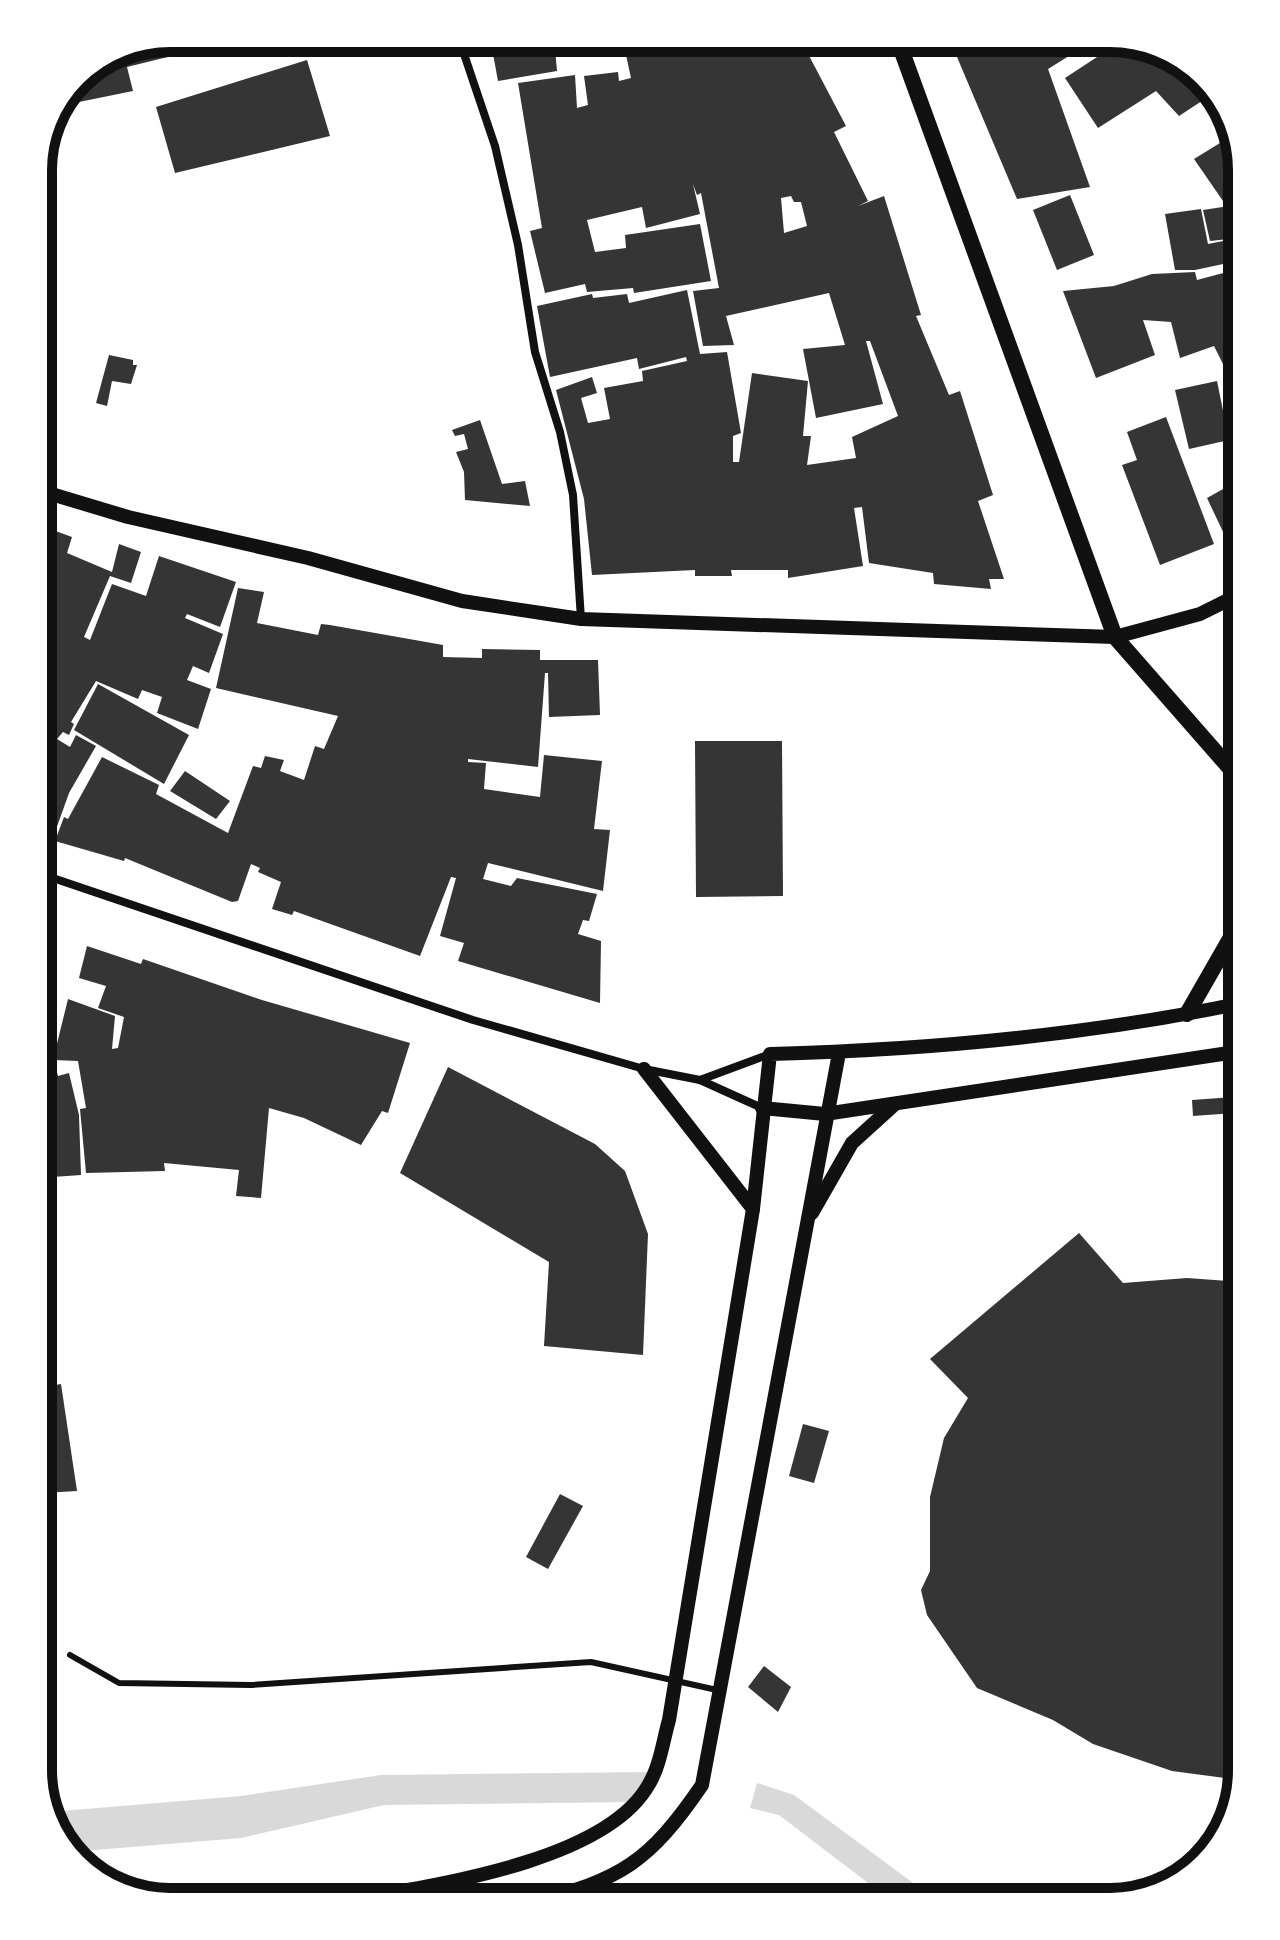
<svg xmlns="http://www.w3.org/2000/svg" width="1280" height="1940" viewBox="0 0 1280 1940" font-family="Literata,serif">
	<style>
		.water { fill: #d9d9d9 }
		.building { fill: #353535; fill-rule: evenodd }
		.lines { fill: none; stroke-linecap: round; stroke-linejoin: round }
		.service { stroke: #111; stroke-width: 6 }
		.minor { stroke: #111; stroke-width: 8 }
		.tertiary { stroke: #111; stroke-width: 14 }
		.secondary { stroke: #111; stroke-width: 16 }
		.rim { fill: none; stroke: #111; stroke-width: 10 }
	</style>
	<rect width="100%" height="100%" fill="#fff"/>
	<!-- water -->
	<g class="water">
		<polygon points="654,1772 636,1802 384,1805 241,1838 71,1852 55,1836 49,1812 241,1796 381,1775"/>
		<polygon points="757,1783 794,1795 939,1902 893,1902 779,1815 750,1808"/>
	</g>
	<!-- building -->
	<g class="building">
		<polygon points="170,38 197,38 200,49 127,67 133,91 64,105 77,76"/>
		<polygon points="526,38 554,38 557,71 498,81 491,43"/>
		<path d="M567,38h223l8,16 8,-4 40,76 -12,6 34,69 -10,5 26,-10 37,119 -5,1 33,79 11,-4 33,104 -15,6 26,78h-15l2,10 -57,-5 -1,-11 -64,-10 -7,-56 -8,1 9,58 -75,12v-8h-57l1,6h-37v-6l-103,5 -8,-76 -28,-109 36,-13 5,16 -16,5 7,25 22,-4 -6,-31 39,-7 -1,-10 45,-10 -1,-4 -47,12 -2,-11 -87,19 -13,-71 55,-12 1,4 34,-4 2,9 58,-13 13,64 27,-2 14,81 -8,3v26h6l13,-89 56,8 -5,55h8l-4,29 49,-7 -4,-21 46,-21 -28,-75h-4l17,63 -67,14 -13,-69 42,-4 -16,-52 -103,23 8,29 -31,1 -10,-55 26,-3 -18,-95 -4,2 -4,-11 7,30 -54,14 -4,-21 -55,13 8,32 31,-4 -1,-13 75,-11 11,57 -77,12 -1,-5 -46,4 -2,-8 -40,9 -15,-62 12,-3 -24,-145 57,-8 2,33 11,-3 -4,-29 34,-4 1,9 12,-3 -5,-23 -19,1 -3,-15 -35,8zM791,196l3,6h7l6,24 -23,7 -3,-35z"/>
		<polygon points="949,38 1098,38 1048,69 1090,187 1017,199"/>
		<polygon points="1123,40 1130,48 1136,44 1183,60 1214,93 1179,116 1156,91 1098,128 1065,78"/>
		<polygon points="307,60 330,136 175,173 156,107"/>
		<polygon points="1233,135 1242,170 1242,196 1232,202 1223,201 1194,159"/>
		<polygon points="1070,195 1094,255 1057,270 1033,210"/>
		<polygon points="1229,206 1235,228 1242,226 1242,260 1195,270 1175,270 1165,214 1201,209 1208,244 1238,238 1210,241 1203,210"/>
		<polygon points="1242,268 1242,334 1238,335 1242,343 1242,372 1230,378 1214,346 1180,358 1171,322 1143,320 1155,355 1096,378 1063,291 1114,286 1152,274 1195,272 1197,280"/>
		<polygon points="109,355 133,360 133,365 137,365 131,384 112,381 107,406 96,403"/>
		<polygon points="1217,381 1229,440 1189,449 1175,390"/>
		<polygon points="1166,417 1214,544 1160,565 1122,465 1137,460 1127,432"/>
		<polygon points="480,420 502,484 525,481 530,506 465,500 464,472 456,452 468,449 464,434 455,436 452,430"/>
		<polygon points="1241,479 1242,527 1225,536 1207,498"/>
		<polygon points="50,529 72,537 67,553 112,572 119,544 141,552 131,583 110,576 84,637 90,640 112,584 146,596 159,556 236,582 220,627 187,614 185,618 223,634 209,673 193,666 187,680 211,689 198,729 157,713 162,697 142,690 138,699 96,681 71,722 74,724 69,735 63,732 57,739 70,747 76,735 96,746 69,793 54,835 49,833 46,842 38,837 38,558"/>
		<polygon points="238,588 264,592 257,623 318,635 321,624 330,625 443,645 443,657 482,658 482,649 540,650 540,660 598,660 600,715 549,717 548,673 545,673 538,767 468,759 468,762 486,763 484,789 540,797 544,755 602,761 594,829 610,830 603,891 488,863 483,879 511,886 517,878 597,894 589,921 583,920 578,934 601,941 600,1003 458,961 464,943 440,936 456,878 451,877 420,956 294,911 292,915 272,909 281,882 258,872 260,868 251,864 238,901 232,902 125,858 124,861 55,841 64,817 68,819 102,757 159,785 156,794 228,833 253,766 261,768 265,756 284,760 280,771 304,780 315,746 324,749 338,716 216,688"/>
		<polygon points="98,684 189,735 164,784 74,730"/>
		<polygon points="695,741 782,741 783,896 696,897"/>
		<polygon points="185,771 230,801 216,819 170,791"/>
		<polygon points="87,946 141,964 143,959 262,1000 410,1043 388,1113 382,1111 361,1145 304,1118 269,1108 261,1198 236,1196 239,1170 164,1163 165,1171 86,1173 80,1109 86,1108 78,1061 53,1060 68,999 115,1016 112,1049 118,1048 124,1017 98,1008 106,986 79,978"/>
		<polygon points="54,1062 58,1076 69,1073 79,1115 81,1175 38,1178 38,1067"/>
		<polygon points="448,1067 595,1144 625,1171 648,1234 643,1355 544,1346 549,1262 400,1173"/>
		<polygon points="1233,1097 1235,1113 1193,1116 1192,1100"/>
		<polygon points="1079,1233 1123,1283 1187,1278 1242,1282 1240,1780 1172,1771 1093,1744 1053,1720 977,1688 927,1615 921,1590 930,1571 930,1497 944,1438 968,1398 930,1359"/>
		<polygon points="61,1384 77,1491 43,1493 38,1388"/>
		<polygon points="803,1424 829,1431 814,1483 789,1476"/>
		<polygon points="560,1494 583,1506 548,1569 526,1557"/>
		<polygon points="764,1666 791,1687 778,1712 748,1687"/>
	</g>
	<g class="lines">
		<!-- service -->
		<polyline class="service" points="70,1655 119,1683 251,1685 591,1662 717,1690"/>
		<!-- minor -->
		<g class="minor">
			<polyline points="306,38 311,38"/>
			<polyline points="446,38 453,49 464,54 498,38"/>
			<polyline points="464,54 495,146 518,245 535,352 560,432 573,495 581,619"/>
			<polyline points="38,873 473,1020 644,1069 700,1080 762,1108"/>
			<polyline points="700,1080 770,1054"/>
		</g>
		<!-- tertiary -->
		<g class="tertiary">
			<polyline points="38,490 128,517 308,558 462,601 581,619 1115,637 1200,614 1242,593"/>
			<polyline points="644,1069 753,1209"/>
			<polyline points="762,1108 825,1114 1242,1051"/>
			<polyline points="812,1213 852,1143 895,1104"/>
			<path d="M338,1902c84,-15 267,-38 311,-118 11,-18 14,-43 20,-64l84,-511 17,-155c158,-4 318,-19 472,-51"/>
			<path d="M530,1902c91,-21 120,-41 172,-117l137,-732"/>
		</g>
		<!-- secondary -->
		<g class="secondary">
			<polyline points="897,38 1115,637 1242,782"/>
			<polyline points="1187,1014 1242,918"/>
		</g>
	</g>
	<!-- crop -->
	<path d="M0 0H1280V1940H0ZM170 52H1110A118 118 0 0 1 1228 170V1770A118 118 0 0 1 1110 1888H170A118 118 0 0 1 52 1770V170A118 118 0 0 1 170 52Z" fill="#fff" fill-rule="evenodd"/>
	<path class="rim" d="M170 52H1110A118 118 0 0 1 1228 170V1770A118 118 0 0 1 1110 1888H170A118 118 0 0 1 52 1770V170A118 118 0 0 1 170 52Z"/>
</svg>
